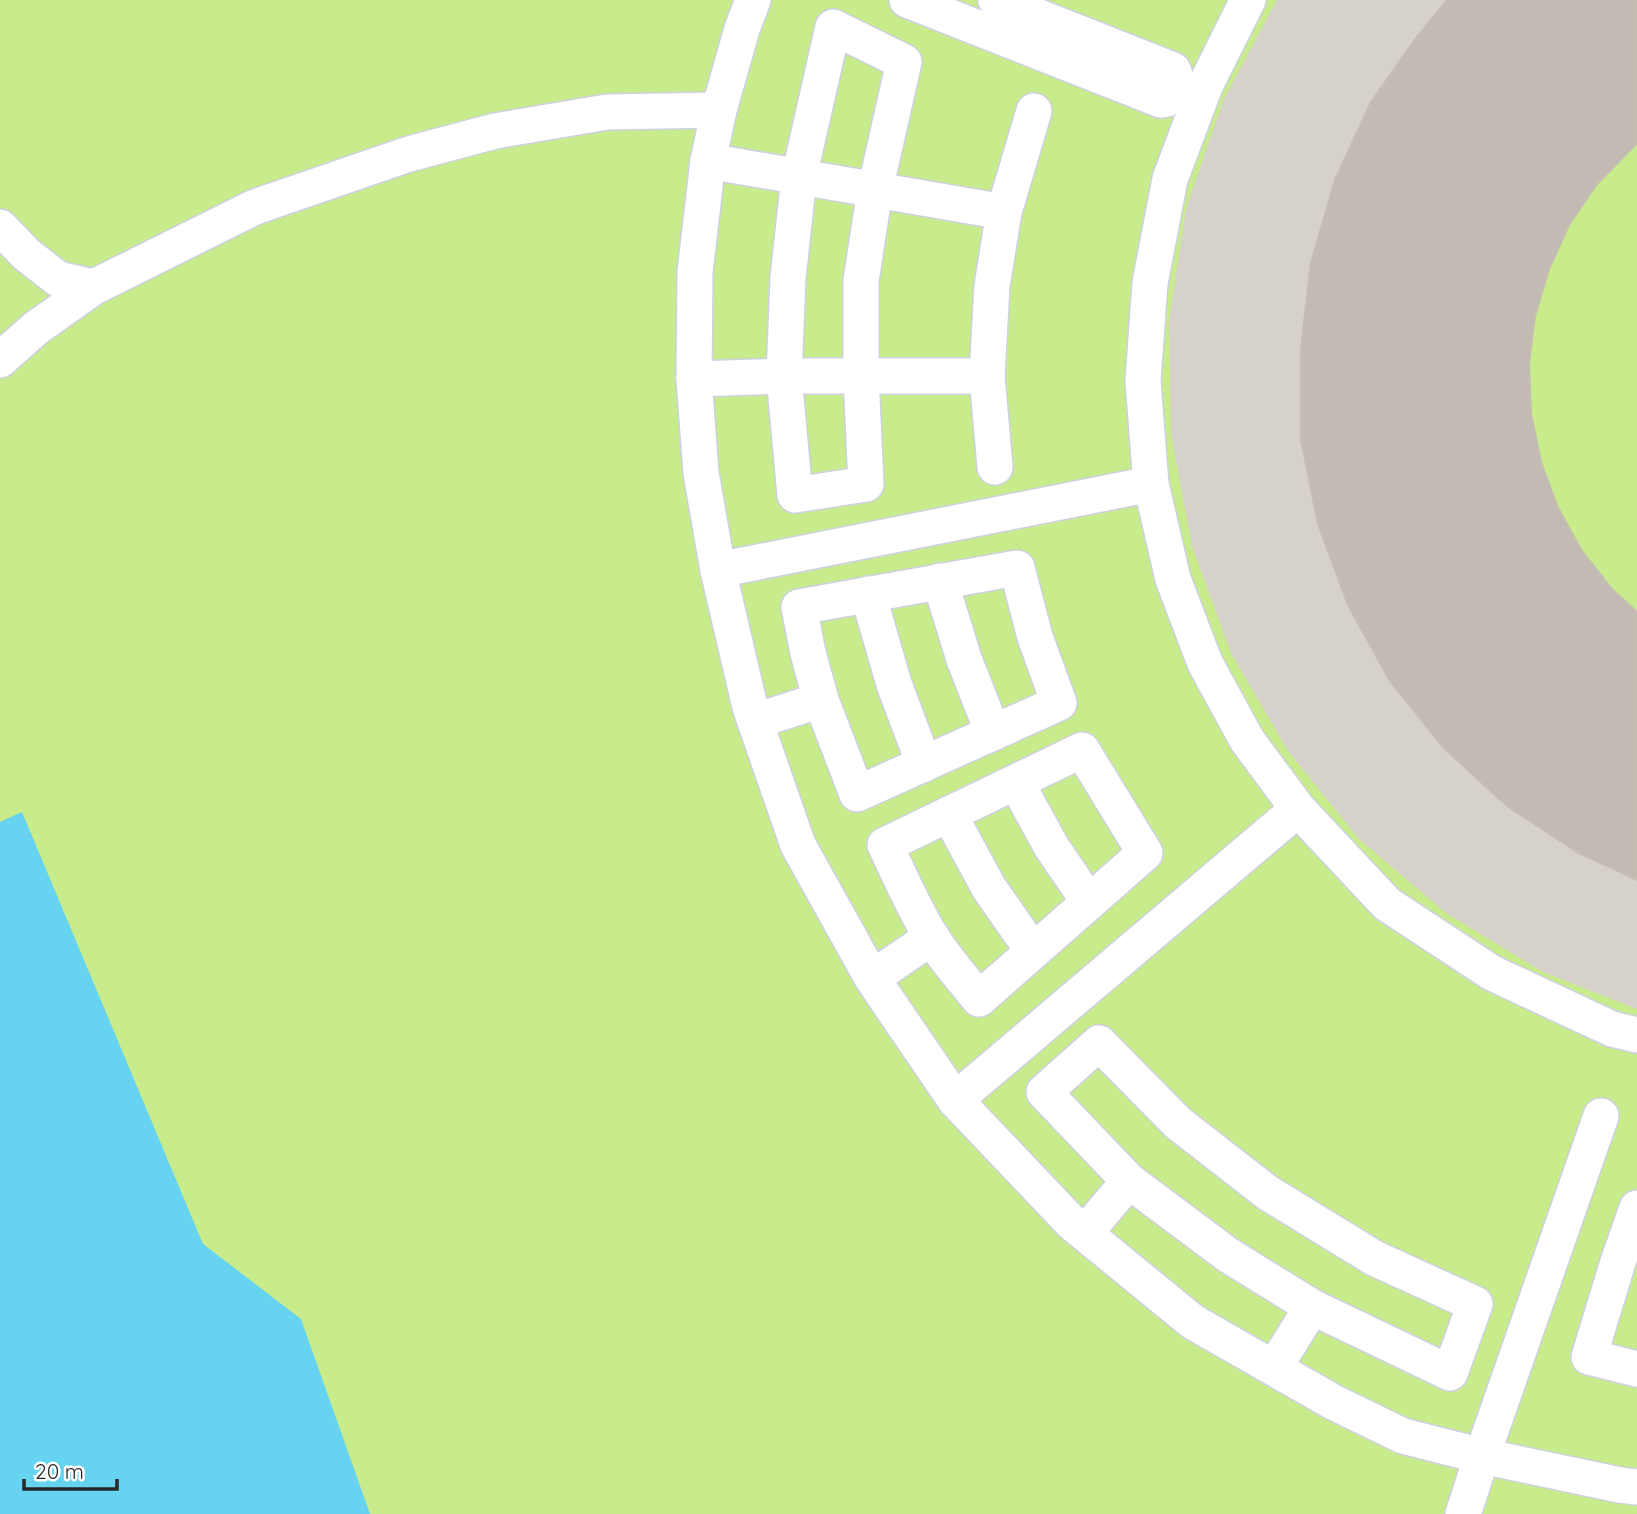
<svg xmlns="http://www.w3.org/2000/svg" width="1637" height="1514" viewBox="0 0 1637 1514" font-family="Quicksand,sans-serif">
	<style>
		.pitch { fill: #c8eb8c }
		.plaza { fill: #d6d1ca }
		.water { fill: #66d3f1 }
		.building { fill: #c2bbb4; stroke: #c5bdb1; stroke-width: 2 }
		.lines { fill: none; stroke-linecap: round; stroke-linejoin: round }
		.minor-casing { stroke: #cdd1e1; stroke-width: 38 }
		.minor { stroke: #fff; stroke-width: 35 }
	</style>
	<rect width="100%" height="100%" fill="#eae1d7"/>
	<!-- pitch -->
	<rect class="pitch" x="0" y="0" width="1637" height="1514"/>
	<!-- plaza -->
	<polygon class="plaza" points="1277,0 1447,0 1416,38 1371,102 1335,180 1311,263 1301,348 1301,440 1318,524 1348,605 1390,681 1444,748 1507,806 1579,853 1637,880 1637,1009 1543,972 1446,913 1359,839 1288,751 1231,653 1192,546 1171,434 1169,321 1186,209 1223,101"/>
	<!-- water -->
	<polygon class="water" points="22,812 203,1244 301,1319 370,1514 0,1514 0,822"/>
	<!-- building -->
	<polygon class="building" points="1447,0 1637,0 1637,143 1597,184 1569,225 1549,269 1535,316 1529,364 1531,414 1541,462 1558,508 1582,551 1612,589 1637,612 1637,880 1579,853 1507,806 1444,748 1390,681 1348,605 1318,524 1301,440 1301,348 1311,263 1335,180 1371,102 1416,38"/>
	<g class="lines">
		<!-- minor casing -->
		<g class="minor-casing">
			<g id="minor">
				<polyline points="753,0 742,29 719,110 708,161 695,272 694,379 701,473 718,570 750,707 798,845 872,978 955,1100 1072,1223 1193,1322 1333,1402 1403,1436 1482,1456 1620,1485 1637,1487"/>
				<polyline points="907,0 1161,100 1166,99 1175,75 1173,70 996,0"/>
				<polyline points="1248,0 1205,86 1170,179 1150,283 1143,381 1151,484 1173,579 1205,663 1247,740 1298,809 1387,904 1492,973 1612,1029 1637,1035"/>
				<polygon points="833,27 904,62 875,190 861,281 861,376 866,484 795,495 784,376 788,278 799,177"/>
				<polyline points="708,161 1004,212"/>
				<polyline points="0,227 26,254 58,279 94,287"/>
				<polyline points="0,360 36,328 94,287 255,207 409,154 495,131 607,112 719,110"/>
				<polyline points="694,379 784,376 987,376"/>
				<polyline points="995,467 987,376 992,286 1004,212 1034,111"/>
				<polygon points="1017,568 1035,637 1059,703 857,794 821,700 808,653 799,607"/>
				<polyline points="718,570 1151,484"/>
				<polyline points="940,581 964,659 993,733"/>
				<polyline points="868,594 894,684 924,764"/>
				<polyline points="755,721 821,700"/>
				<path d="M1082,750l63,103 -166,146c-16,-20 -33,-39 -47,-61 -18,-29 -32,-62 -47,-93z"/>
				<polyline points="1016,782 1051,846 1089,902"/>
				<polyline points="949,814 989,888 1033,951"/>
				<polyline points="872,978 932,937"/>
				<polygon points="1099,1043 1178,1123 1268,1193 1374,1258 1475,1304 1450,1373 1312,1307 1228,1255 1129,1181 1044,1092"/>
				<polyline points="955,1100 1298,809"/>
				<polyline points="1637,1208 1618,1262 1589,1357 1637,1369"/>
				<polyline points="1085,1233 1129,1181"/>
				<polyline points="1274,1368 1312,1307"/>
				<polyline points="1463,1514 1482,1456 1601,1116"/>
			</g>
		</g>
		<!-- minor -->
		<use href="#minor" class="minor"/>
	</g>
	<!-- scale -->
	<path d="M24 1479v10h93v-10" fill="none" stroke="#272727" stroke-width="3.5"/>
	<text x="35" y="1479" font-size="21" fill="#272727" stroke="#ffffff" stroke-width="5" paint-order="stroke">20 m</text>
</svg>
